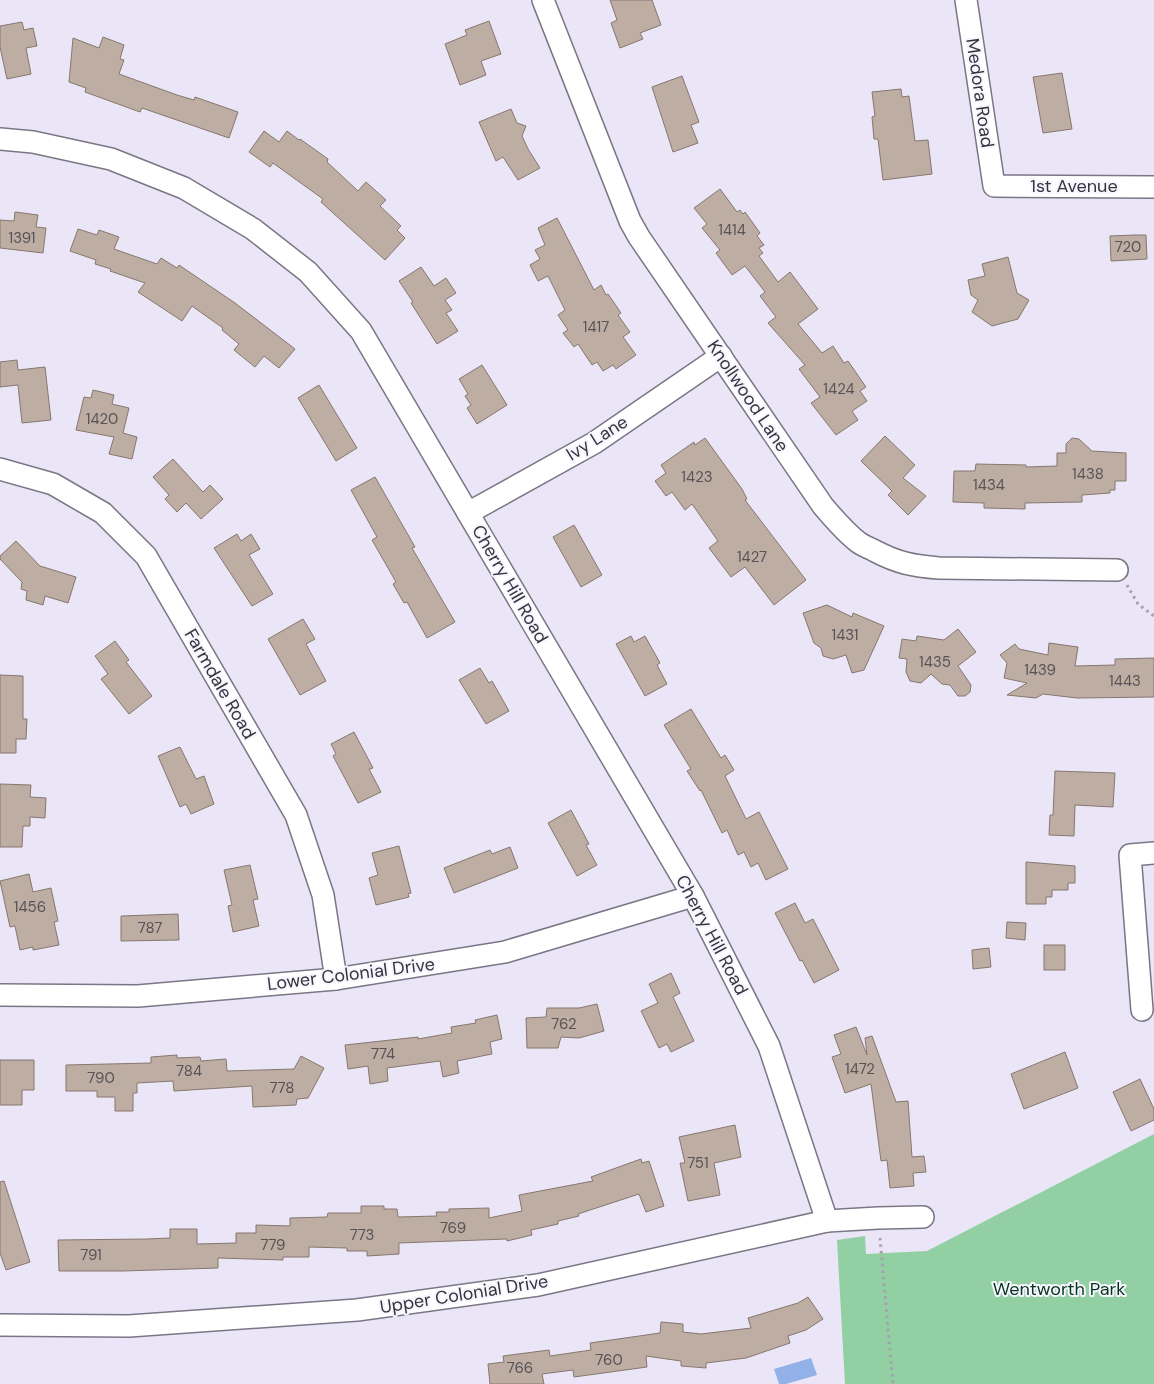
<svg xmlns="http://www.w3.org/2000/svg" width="1154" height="1384" viewBox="0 0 1154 1384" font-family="'DM Sans',sans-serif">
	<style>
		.green { fill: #92cfa3 }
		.water { fill: #91b1e8 }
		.building { fill: #bdada3; stroke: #86776e }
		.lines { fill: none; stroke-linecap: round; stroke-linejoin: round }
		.minor-casing { stroke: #7a7685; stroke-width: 24 }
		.path { stroke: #a3a1ad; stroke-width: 3; stroke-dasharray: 2.5 4; stroke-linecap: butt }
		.minor { stroke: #fff; stroke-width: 21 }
		.labels { text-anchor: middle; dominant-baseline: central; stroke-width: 4; stroke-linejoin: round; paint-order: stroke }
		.number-label { font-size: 15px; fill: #585355 }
		.street-label { font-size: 18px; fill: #36353b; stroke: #f7f5ff }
		.park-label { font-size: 18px; fill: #05361a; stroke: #f7f5ff }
	</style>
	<rect width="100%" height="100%" fill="#eae6f7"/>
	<!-- green -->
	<polygon class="green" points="1154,1134 1154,1384 845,1384 837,1240 865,1236 866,1254 927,1251"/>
	<!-- water -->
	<polygon class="water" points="811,1358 817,1375 786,1384 779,1384 774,1369"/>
	<!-- building -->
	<g class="building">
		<polygon points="610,0 652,0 661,25 640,33 643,39 620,48 611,23 617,20"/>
		<polygon points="489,21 501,54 481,61 486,75 460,85 445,44 467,35 465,30"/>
		<polygon points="22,22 24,30 33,28 37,46 26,48 31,74 7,79 0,47 0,26"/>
		<polygon points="103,37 124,45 120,59 124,60 119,74 177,95 194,100 195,97 238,112 229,138 142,108 140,112 85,92 86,88 69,82 73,38 99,48"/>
		<polygon points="1062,73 1072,129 1043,133 1033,77"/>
		<polygon points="682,76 699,122 691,125 698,143 673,152 652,87"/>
		<polygon points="901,89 902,97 909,96 915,141 928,140 932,174 883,180 878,139 874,139 872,117 875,116 872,92"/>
		<polygon points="511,109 517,123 526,126 522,136 528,149 540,168 518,180 503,157 496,161 479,122"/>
		<polygon points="264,131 279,142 287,131 299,140 300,139 328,159 327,162 358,191 366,182 386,200 380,206 401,226 397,230 405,238 385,260 321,202 323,199 273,163 270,167 249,152"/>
		<polygon points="720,189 737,212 740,210 743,214 745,212 760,233 757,236 764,245 759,248 763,253 759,256 778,282 790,272 818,309 798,324 822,353 833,346 844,363 848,361 866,387 860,391 867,401 852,411 858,420 836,435 811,403 820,397 799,369 805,365 768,323 776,317 760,296 765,292 745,266 732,275 716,253 720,250 702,228 707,224 694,208"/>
		<polygon points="15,212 38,215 36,227 46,228 43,253 0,248 0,220 14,221"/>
		<polygon points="557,218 594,290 601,285 606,295 608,294 621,313 618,315 630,332 623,337 636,355 616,369 613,365 603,371 597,362 592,365 578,344 574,347 563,333 568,330 558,315 565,310 548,276 538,281 530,265 540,259 535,250 545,245 538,228"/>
		<polygon points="78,229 97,235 99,230 119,237 114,249 157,264 161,258 177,268 179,265 235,303 295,349 279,368 264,356 255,367 234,350 239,344 222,330 223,328 192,306 182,321 138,292 145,283 110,271 111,269 95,264 96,260 70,251"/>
		<polygon points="1135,235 1146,235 1147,259 1111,261 1110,236"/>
		<polygon points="1008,257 1017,293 1029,300 1018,319 992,326 972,312 978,300 971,295 968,280 985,276 982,264"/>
		<polygon points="421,267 434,286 446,278 456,293 445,300 452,310 446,313 458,331 437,344 411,303 413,302 399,281"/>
		<polygon points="17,360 18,370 45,367 51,420 22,423 18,385 0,387 0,362"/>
		<polygon points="482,365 507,405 477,424 467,408 471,405 465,396 468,394 459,379"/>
		<polygon points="319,385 357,448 336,461 298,398"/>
		<polygon points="93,390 114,395 112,404 129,408 123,433 137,437 132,459 109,454 114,437 76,430 84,397 91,398"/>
		<polygon points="885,436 915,465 903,478 926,496 908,515 888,495 892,491 861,461"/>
		<polygon points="705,438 742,489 747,499 745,500 806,580 774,605 745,567 731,577 709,548 718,541 692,504 685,510 672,492 666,496 655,481 666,473 661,465 694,442 695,445"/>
		<polygon points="1072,438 1079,439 1092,451 1126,453 1126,481 1115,481 1115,490 1110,490 1110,493 1082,495 1082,502 1025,503 1025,509 984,508 984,503 953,502 954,471 975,471 976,464 1026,465 1026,467 1057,466 1057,453 1066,453 1066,444"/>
		<polygon points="173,459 203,492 210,485 223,499 201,519 186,503 177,512 165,499 169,495 153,477"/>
		<polygon points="375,477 415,547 412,548 455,622 427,638 407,602 404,603 393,584 396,582 372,540 377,537 351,490"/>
		<polygon points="574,525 602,575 581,587 553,537"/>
		<polygon points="237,534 241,541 251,534 260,549 249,555 273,594 252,606 214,548"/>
		<polygon points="16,541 40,566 76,577 68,603 45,596 43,605 26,600 27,591 21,589 22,582 0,559 0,556"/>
		<polygon points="827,605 852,617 853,613 884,626 864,670 852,673 846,655 833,659 823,656 821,648 814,643 803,613"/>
		<polygon points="303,619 315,639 306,644 326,681 300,695 268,639"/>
		<polygon points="958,629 976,652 958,666 971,685 970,692 965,696 958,696 950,685 942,684 931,674 921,683 910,681 906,672 907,659 899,658 902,639 916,641 917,636 944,640"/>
		<polygon points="631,636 634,642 645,636 660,663 657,665 667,684 645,696 616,644"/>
		<polygon points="115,641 129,660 126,662 152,696 129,714 101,679 108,674 95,656"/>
		<polygon points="1049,643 1078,647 1075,666 1115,665 1115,659 1154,658 1154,697 1077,698 1043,694 1036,698 1007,695 1027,683 1004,678 1007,663 1000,655 1015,644 1019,649 1048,655"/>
		<polygon points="480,668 489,683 492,681 509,711 486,724 459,680"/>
		<polygon points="0,675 23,676 23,719 27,719 26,739 16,739 16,753 0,753"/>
		<polygon points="691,709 721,758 725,755 734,770 725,776 746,819 759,812 788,869 766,880 758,863 751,867 744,852 738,855 727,830 722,833 701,790 700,791 687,771 691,769 664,725"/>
		<polygon points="354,732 373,768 369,769 381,792 358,803 333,756 336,754 331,744"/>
		<polygon points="180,747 196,779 204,776 214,804 191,814 186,804 180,807 158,756"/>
		<polygon points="1055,771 1115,773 1113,807 1075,805 1074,836 1049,835 1050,815 1053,815"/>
		<polygon points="0,784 31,785 30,797 46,798 45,818 30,817 30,826 23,826 22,847 0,847"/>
		<polygon points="571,810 589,844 586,845 597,865 577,876 548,823"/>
		<polygon points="399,846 411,893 408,894 409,897 376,905 369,878 378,875 372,853"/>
		<polygon points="510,847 518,868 454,893 444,868 490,850 492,854"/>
		<polygon points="1026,862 1075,866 1075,883 1068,883 1068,890 1052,890 1052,897 1046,897 1046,904 1026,904"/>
		<polygon points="250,865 258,899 253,900 259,926 233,932 228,906 232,905 224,870"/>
		<polygon points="29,874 33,892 51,888 58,921 54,922 59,945 33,950 33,947 20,950 15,926 10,927 0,881"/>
		<polygon points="795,903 805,923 813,919 839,970 814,983 802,960 800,961 775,913"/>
		<polygon points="178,914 179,940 121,941 121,916"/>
		<polygon points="1007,922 1026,923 1025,940 1006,938"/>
		<rect x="1044" y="945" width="21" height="25"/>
		<polygon points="989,948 991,967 973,969 972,950"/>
		<polygon points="671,973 680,993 673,997 694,1041 671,1052 667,1044 659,1048 641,1011 658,1003 649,984"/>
		<polygon points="597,1004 604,1031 579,1038 561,1037 558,1048 527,1048 526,1018 546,1017 547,1008 579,1008"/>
		<polygon points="497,1015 502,1039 490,1042 492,1054 457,1061 459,1073 443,1077 440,1061 387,1068 388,1081 370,1084 368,1066 348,1069 345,1045 418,1037 418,1039 452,1033 451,1027 476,1023 475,1020"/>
		<polygon points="856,1027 867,1055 865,1038 872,1036 896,1102 908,1101 912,1157 924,1156 926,1172 913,1173 914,1186 890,1188 887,1160 881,1161 871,1084 845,1093 832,1057 841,1054 834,1035"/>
		<polygon points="1065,1052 1078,1088 1024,1109 1011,1074"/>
		<polygon points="177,1055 177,1058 200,1057 201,1061 226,1059 227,1071 294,1069 301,1056 324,1068 308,1098 297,1099 296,1105 253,1107 252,1086 174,1091 173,1081 137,1083 137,1093 133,1093 133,1111 115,1111 115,1097 97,1097 97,1091 66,1091 66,1065 151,1063 151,1057"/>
		<polygon points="0,1060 34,1060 34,1090 22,1090 22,1105 0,1105"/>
		<polygon points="1140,1079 1154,1109 1154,1120 1131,1131 1113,1092"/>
		<polygon points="735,1125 741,1157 714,1163 720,1195 688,1201 680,1163 685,1163 679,1137"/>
		<polygon points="641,1159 642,1163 649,1161 664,1206 646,1212 639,1194 578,1214 579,1216 558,1221 558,1224 531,1230 532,1235 507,1241 507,1239 399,1243 399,1254 367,1256 367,1251 347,1251 347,1248 309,1247 309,1257 283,1257 283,1260 218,1258 218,1268 123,1271 59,1271 58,1240 147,1239 170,1238 170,1229 197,1229 197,1244 236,1243 236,1233 256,1233 256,1225 290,1226 290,1218 327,1217 328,1213 361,1213 361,1206 384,1206 384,1209 397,1209 398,1217 437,1216 436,1212 449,1212 449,1209 489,1208 489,1218 522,1211 519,1195 593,1181 591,1177"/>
		<polygon points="4,1181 30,1262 6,1270 0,1253 0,1182"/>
		<polygon points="808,1297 823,1319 806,1330 788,1336 790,1343 746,1358 706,1363 706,1368 681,1366 681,1361 646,1356 647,1367 574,1377 573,1370 542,1374 544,1384 490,1384 488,1364 504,1362 503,1356 549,1350 550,1356 591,1350 590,1343 660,1333 661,1322 683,1324 683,1332 701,1334 751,1328 748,1318 798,1303"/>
	</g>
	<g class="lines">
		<!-- minor casing -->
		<g class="minor-casing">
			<g id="minor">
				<path d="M543,0l87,221 9,16 184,269c11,13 22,26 35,36 5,4 12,6 17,9 23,12 38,15 64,17l178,2"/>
				<polyline points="966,0 994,186 1154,187"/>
				<polyline points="0,139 33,142 111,159 184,188 253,229 308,272 361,331 693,896 769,1046 827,1221"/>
				<polyline points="0,469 53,484 103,513 146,556 296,815 323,895 336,979"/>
				<polyline points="468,513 594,443 721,356"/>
				<polyline points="0,995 138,996 336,979 505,952 693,896"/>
				<polyline points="1142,1010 1130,855 1154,853"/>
				<polyline points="0,1325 129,1326 357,1310 538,1285 827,1221 878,1218 923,1217"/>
			</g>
		</g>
		<!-- path -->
		<g class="path">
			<polyline points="1127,585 1138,604 1154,616"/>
			<polyline points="880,1238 893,1384"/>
		</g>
		<!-- minor -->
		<use href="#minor" class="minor"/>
	</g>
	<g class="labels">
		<!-- number labels -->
		<g class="number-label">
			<text x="732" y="230">1414</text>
			<text x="22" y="238">1391</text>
			<text x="1128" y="247">720</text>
			<text x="596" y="327">1417</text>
			<text x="839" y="389">1424</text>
			<text x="102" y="419">1420</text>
			<text x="1088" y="474">1438</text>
			<text x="697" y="477">1423</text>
			<text x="989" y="485">1434</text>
			<text x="752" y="557">1427</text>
			<text x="845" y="635">1431</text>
			<text x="935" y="662">1435</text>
			<text x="1040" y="670">1439</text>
			<text x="1125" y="681">1443</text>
			<text x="30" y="907">1456</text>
			<text x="150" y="928">787</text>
			<text x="564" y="1024">762</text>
			<text x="383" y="1054">774</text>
			<text x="860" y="1069">1472</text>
			<text x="189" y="1071">784</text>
			<text x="101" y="1078">790</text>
			<text x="282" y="1088">778</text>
			<text x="698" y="1163">751</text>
			<text x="453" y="1228">769</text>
			<text x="362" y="1235">773</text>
			<text x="273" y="1245">779</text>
			<text x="91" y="1255">791</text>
			<text x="609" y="1360">760</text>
			<text x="520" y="1368">766</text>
		</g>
		<!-- street labels -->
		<g class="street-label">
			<text transform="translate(980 93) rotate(82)">Medora Road</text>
			<text x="1074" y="186">1st Avenue</text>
			<text transform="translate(748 396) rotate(56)">Knollwood Lane</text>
			<text transform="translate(597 438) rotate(-32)">Ivy Lane</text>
			<text transform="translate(510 584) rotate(60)">Cherry Hill Road</text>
			<text transform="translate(220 684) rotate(60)">Farmdale Road</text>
			<text transform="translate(712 935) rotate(62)">Cherry Hill Road</text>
			<text transform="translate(351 974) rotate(-7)">Lower Colonial Drive</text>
			<text transform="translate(464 1294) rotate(-9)">Upper Colonial Drive</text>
		</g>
		<!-- park labels -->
		<g class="park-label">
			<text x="1059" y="1289">Wentworth Park</text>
		</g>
	</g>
</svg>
